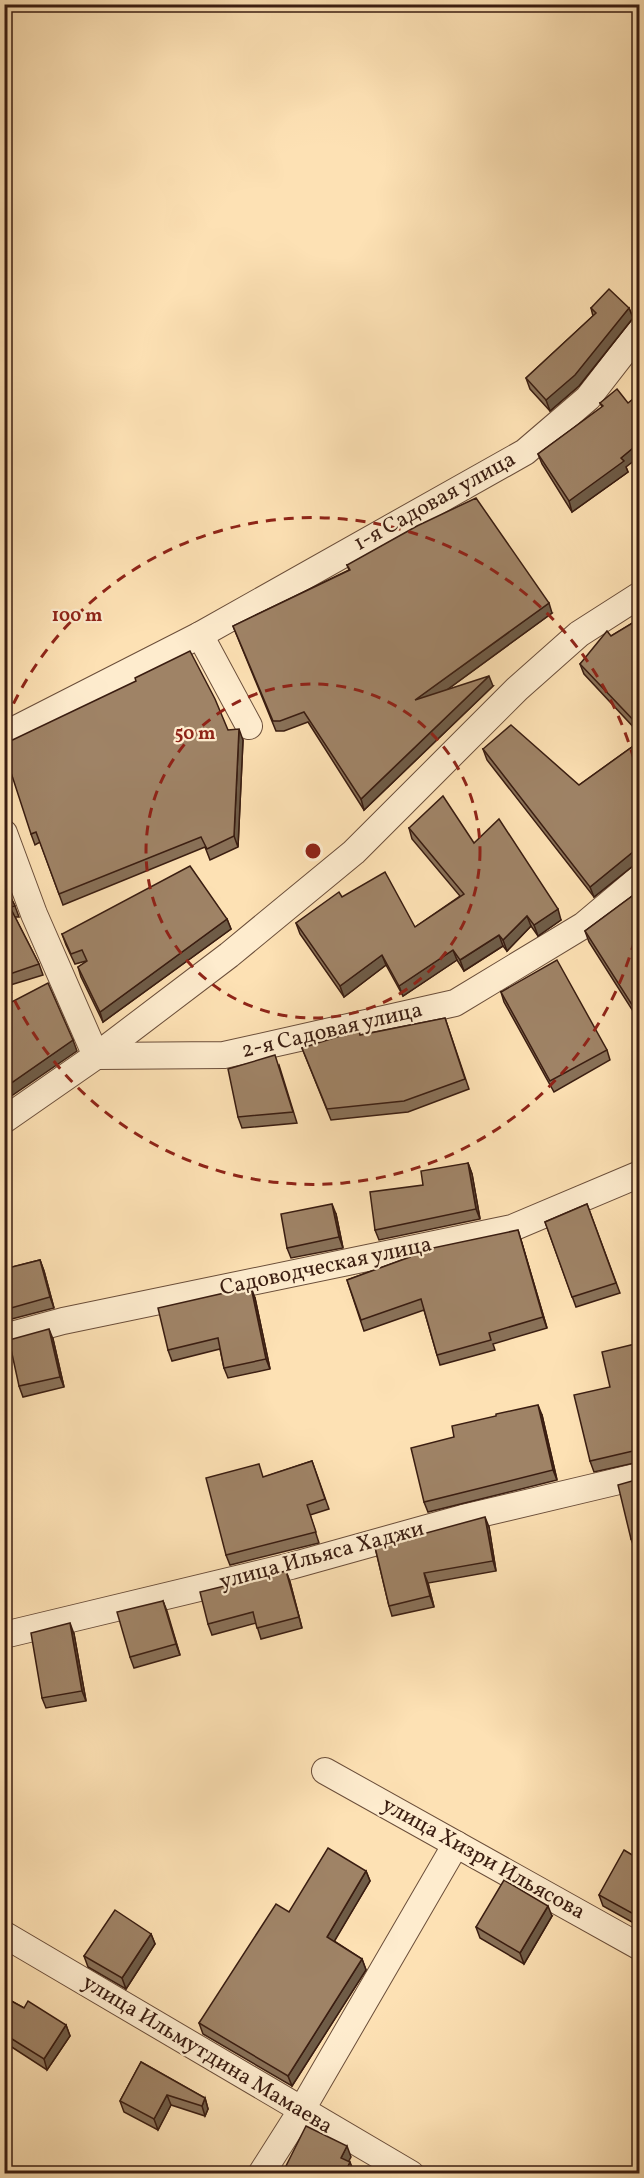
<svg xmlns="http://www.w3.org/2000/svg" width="644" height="2178" viewBox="0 0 644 2178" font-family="Vollkorn,serif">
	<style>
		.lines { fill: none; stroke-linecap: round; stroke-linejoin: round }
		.minor-casing { stroke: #6b4e3a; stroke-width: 28 }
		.minor { stroke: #feecce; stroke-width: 26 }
		.wall { fill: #897158; stroke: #3a1d11; stroke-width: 1.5 }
		.shaded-wall { fill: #6f5c47; stroke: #3a1d11; stroke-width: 1.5 }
		.building { fill: #9f8366; stroke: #3a1d11; stroke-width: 1.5 }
		.ring { fill: none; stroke: #8f2418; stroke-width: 3; stroke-dasharray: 10 8 }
		.labels { text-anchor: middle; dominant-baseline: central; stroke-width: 4.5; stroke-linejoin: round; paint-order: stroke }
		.street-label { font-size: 22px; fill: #3a1d11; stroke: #feecce }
		.centre { fill: #8f2418; stroke: #feecce; stroke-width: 3 }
		.ring-label { font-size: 18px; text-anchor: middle; font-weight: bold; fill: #8f2418; stroke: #feecce; stroke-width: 4.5; stroke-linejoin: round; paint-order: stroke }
	</style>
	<rect width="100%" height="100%" fill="#fde1b4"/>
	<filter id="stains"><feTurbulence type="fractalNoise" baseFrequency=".00333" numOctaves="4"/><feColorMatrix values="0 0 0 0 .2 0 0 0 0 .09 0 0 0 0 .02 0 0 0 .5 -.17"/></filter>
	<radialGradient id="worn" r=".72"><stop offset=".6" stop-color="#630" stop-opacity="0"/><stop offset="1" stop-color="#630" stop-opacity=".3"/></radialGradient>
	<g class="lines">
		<!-- minor casing -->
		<g class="minor-casing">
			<g id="minor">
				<polyline points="200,635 249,726"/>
				<polyline points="4,735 200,635 525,452 588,398 640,331"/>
				<polyline points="4,833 34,914 96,1056 229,955 354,852 517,689 579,634 640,595"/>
				<polyline points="4,1120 96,1056 224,1055 455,1003 584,925 640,878"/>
				<polyline points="4,1337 63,1321 512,1228 640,1174"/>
				<polyline points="4,1635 291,1566 463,1518 640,1476"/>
				<polyline points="325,1771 640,1947"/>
				<polyline points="5,1935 411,2174"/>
				<polyline points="261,2174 301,2111 456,1844"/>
			</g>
		</g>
		<!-- minor -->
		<use href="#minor" class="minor"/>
	</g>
	<!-- wall -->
	<g class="wall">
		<polygon points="591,308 629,308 633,318 579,386 550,411 530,389 526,378 593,316"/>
		<polygon points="639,340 639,359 634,347"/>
		<polygon points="600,403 628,403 626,467 628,472 572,512 542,464 538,454 602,407"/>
		<polygon points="347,565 552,613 448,689 493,686 364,810 308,722 284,731 276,731 233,626 349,570"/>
		<polygon points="639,619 639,733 584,674 580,664 611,636"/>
		<polygon points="228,730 243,740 238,847 210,860 205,847 63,905 40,842 35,845 31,834"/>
		<polygon points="639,742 639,861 594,897 487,760 483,749 579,785"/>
		<polygon points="409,828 474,843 561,920 538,936 531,926 507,951 503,946 464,971 457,960 403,996 386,965 344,997 300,934 296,923 342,897 415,927 460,896 412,839"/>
		<polygon points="4,884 15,906 19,917 15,917 39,964 43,975 4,987"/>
		<polygon points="639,891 638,1019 589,942 585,931"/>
		<polygon points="227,919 231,929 103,1022 81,977 78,967 86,962 86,961 75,964 66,945 62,934"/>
		<polygon points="501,992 607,1050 610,1060 554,1092 504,1002"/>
		<polygon points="445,1018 469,1089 408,1112 331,1120 302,1048 360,1035"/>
		<polygon points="279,1065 297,1123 242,1128 238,1117"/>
		<polygon points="468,1163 472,1174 480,1219 379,1240 375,1230 423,1185"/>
		<polygon points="587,1204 620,1293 576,1307 545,1222"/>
		<polygon points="336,1214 343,1248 291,1258 287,1248"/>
		<polygon points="521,1240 547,1328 493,1344 495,1350 440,1365 437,1355 424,1310 364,1331 347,1280 410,1257"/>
		<polygon points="40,1260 44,1271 54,1308 4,1321 4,1269"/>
		<polygon points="255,1298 270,1369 228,1378 224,1368 220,1349 172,1361 168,1350"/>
		<polygon points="53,1339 64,1387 23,1397 19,1386"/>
		<polygon points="639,1344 639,1462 594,1472 590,1461 610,1387"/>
		<polygon points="542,1415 557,1480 428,1512 424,1502"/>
		<polygon points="312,1461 329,1509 310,1515 319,1543 230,1565 226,1555 264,1477"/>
		<polygon points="639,1479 639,1548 635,1550 631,1539"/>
		<polygon points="489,1527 496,1571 428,1583 434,1607 392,1616 389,1606 375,1547"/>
		<polygon points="286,1571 290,1582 302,1628 261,1639 256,1623 212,1635 208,1624"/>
		<polygon points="163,1601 180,1655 134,1668 130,1657"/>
		<polygon points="74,1634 86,1701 46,1708 42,1698"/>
		<polygon points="639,1859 639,1926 603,1906 599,1895"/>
		<polygon points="366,1871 370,1881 334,1941 362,1959 366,1970 292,2086 203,2034 199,2023 289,1912"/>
		<polygon points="552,1916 524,1964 480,1938 476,1927"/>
		<polygon points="151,1934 155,1944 126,1989 88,1967 84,1956"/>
		<polygon points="4,1997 24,2008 66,2025 70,2036 47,2070 4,2042"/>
		<polygon points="141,2062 205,2098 208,2109 205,2116 171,2105 158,2130 124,2112 120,2101"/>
	</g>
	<!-- shaded-wall -->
	<g class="shaded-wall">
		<polygon points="629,308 633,318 579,386 550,411 546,400"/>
		<polygon points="639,443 639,457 626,467 628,472 572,512 569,501"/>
		<polygon points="549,603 552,613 418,711 415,700"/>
		<polygon points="489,676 493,686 364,810 361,799"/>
		<polygon points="239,729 243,740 238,847 234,836"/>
		<polygon points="639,847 639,861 594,897 590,887"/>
		<polygon points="558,909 561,920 538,936 534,925"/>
		<polygon points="527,916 531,926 507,951 503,940"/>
		<polygon points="227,919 231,929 103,1022 100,1012"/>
		<polygon points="499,935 503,946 464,971 460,960"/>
		<polygon points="453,950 457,960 403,996 399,986"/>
		<polygon points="382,955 386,965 344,997 340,986"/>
		<polygon points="639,1004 639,1018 638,1019 634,1008"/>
		<polygon points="73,1040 77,1051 4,1101 4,1088"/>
		<polygon points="468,1163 472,1174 480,1219 476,1209"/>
		<polygon points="332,1204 336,1214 343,1248 339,1237"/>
		<polygon points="518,1230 521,1240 547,1328 543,1317"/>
		<polygon points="40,1260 44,1271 54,1308 50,1297"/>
		<polygon points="251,1287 255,1298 270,1369 266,1359"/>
		<polygon points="49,1329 53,1339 64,1387 60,1377"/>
		<polygon points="538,1405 542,1415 557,1480 553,1470"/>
		<polygon points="485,1517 489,1527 496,1571 493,1561"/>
		<polygon points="286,1571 290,1582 302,1628 299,1617"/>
		<polygon points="424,1573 428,1583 434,1607 430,1596"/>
		<polygon points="163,1601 167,1611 180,1655 176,1644"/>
		<polygon points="70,1623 74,1634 86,1701 82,1691"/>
		<polygon points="366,1871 370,1881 331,1947 327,1937"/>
		<polygon points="548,1906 552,1916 524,1964 520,1953"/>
		<polygon points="151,1934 155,1944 126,1989 122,1978"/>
		<polygon points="362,1959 366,1970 292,2086 288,2076"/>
		<polygon points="66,2025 70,2036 47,2070 44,2059"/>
		<polygon points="167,2095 171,2105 158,2130 154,2119"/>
		<polygon points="205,2098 208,2109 205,2116 202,2106"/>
		<polygon points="347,2146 351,2157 345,2168 341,2158"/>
		<polygon points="350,2162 354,2172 353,2174 344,2174"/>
	</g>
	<!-- building -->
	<g class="building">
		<polygon points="609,289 629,308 575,375 546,400 526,378 596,313 591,308"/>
		<polygon points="639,340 639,353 634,347"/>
		<polygon points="617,389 628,403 639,394 639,443 621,458 624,461 569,501 538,454 603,406 600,403"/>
		<polygon points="476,498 549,603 415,700 489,676 361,799 304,712 280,721 273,721 233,626 350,570 347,565 417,526"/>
		<polygon points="639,619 639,726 580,664 607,631 611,636"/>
		<polygon points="190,651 215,699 228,730 239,729 234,836 207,849 201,837 59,894 36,832 31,834 4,751 4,744 136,681 135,678"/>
		<polygon points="511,725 579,785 639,742 639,847 590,887 483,749"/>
		<polygon points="443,796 474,843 499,819 558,909 534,925 527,916 503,940 499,935 460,960 453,950 399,986 382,955 340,986 296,923 339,892 342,897 385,872 415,927 464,894 409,828"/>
		<polygon points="190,866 227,919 100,1012 78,967 87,961 82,950 71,954 62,934"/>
		<polygon points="4,884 15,906 10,907 39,964 4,976"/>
		<polygon points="639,891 639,1004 634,1008 585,931"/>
		<polygon points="557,960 607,1050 550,1081 501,992"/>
		<polygon points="48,983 73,1040 4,1088 4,1006"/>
		<polygon points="445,1018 465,1079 404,1101 327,1109 302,1048 359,1030 360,1035"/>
		<polygon points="275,1055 293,1112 238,1117 228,1069"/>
		<polygon points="468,1163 476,1209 375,1230 370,1192 423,1185 421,1171"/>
		<polygon points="332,1204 339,1237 287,1248 281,1214"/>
		<polygon points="587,1204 616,1283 572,1297 545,1222"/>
		<polygon points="518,1230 543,1317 489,1333 491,1340 437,1355 421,1299 361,1320 347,1280 410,1257 409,1253"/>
		<polygon points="40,1260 50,1297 4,1310 4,1269"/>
		<polygon points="251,1287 266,1359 224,1368 218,1338 168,1350 158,1308"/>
		<polygon points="49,1329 60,1377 19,1386 9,1340"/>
		<polygon points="639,1343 639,1451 633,1451 590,1461 574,1395 610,1387 602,1352"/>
		<polygon points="538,1405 553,1470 424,1502 411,1448 454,1437 452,1426 496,1416 496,1414"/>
		<polygon points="312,1461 325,1499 307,1505 316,1532 226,1555 206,1478 259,1464 263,1477"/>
		<polygon points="639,1479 639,1537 631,1539 618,1485"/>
		<polygon points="485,1517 493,1561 424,1573 430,1596 389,1606 375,1547"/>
		<polygon points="286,1571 299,1617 257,1628 253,1612 208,1624 200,1592"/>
		<polygon points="163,1601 176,1644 130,1657 117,1612"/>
		<polygon points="70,1623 82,1691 42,1698 31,1633"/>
		<polygon points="328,1848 366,1871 327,1937 362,1959 288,2076 199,2023 276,1904 289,1912"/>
		<polygon points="624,1850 639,1859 639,1917 599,1895"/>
		<polygon points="504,1880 548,1906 520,1953 476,1927"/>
		<polygon points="115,1910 151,1934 122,1978 84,1956"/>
		<polygon points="4,1997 24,2008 28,2001 66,2025 44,2059 4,2034"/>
		<polygon points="141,2062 205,2098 202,2106 167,2095 154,2119 120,2101"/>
		<polygon points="306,2126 347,2146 341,2158 350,2162 344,2174 287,2174 283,2172"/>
		<polygon points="587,2168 598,2174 584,2174"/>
	</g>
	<!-- distance rings -->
	<g class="ring">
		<circle cx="313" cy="851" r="167"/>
		<path d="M639 923A334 334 0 0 1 6 982M6 720A334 334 0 0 1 639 779"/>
	</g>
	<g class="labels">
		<!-- street labels -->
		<g class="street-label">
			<text transform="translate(435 502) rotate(-29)">1-я Садовая улица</text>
			<text transform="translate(332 1031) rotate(-13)">2-я Садовая улица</text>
			<text transform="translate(326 1267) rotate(-12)">Садоводческая улица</text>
			<text transform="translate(322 1556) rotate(-15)">улица Ильяса Хаджи</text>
			<text transform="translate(483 1859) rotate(29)">улица Хизри Ильясова</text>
			<text transform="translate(207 2055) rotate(31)">улица Ильмутдина Мамаева</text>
		</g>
	</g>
	<circle cx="313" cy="851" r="9" class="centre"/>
	<g class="ring-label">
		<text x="77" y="621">100 m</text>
		<text x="195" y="739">50 m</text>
	</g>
	<!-- margin -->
	<rect width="644" height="2178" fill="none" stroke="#fde1b4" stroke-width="24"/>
	<rect x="6" y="6" width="632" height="2166" fill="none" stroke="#3a1d11" stroke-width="3"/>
	<rect x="12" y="12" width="620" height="2154" fill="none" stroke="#3a1d11" stroke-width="1.5"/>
	<rect width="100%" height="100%" filter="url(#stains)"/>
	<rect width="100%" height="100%" fill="url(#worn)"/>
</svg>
